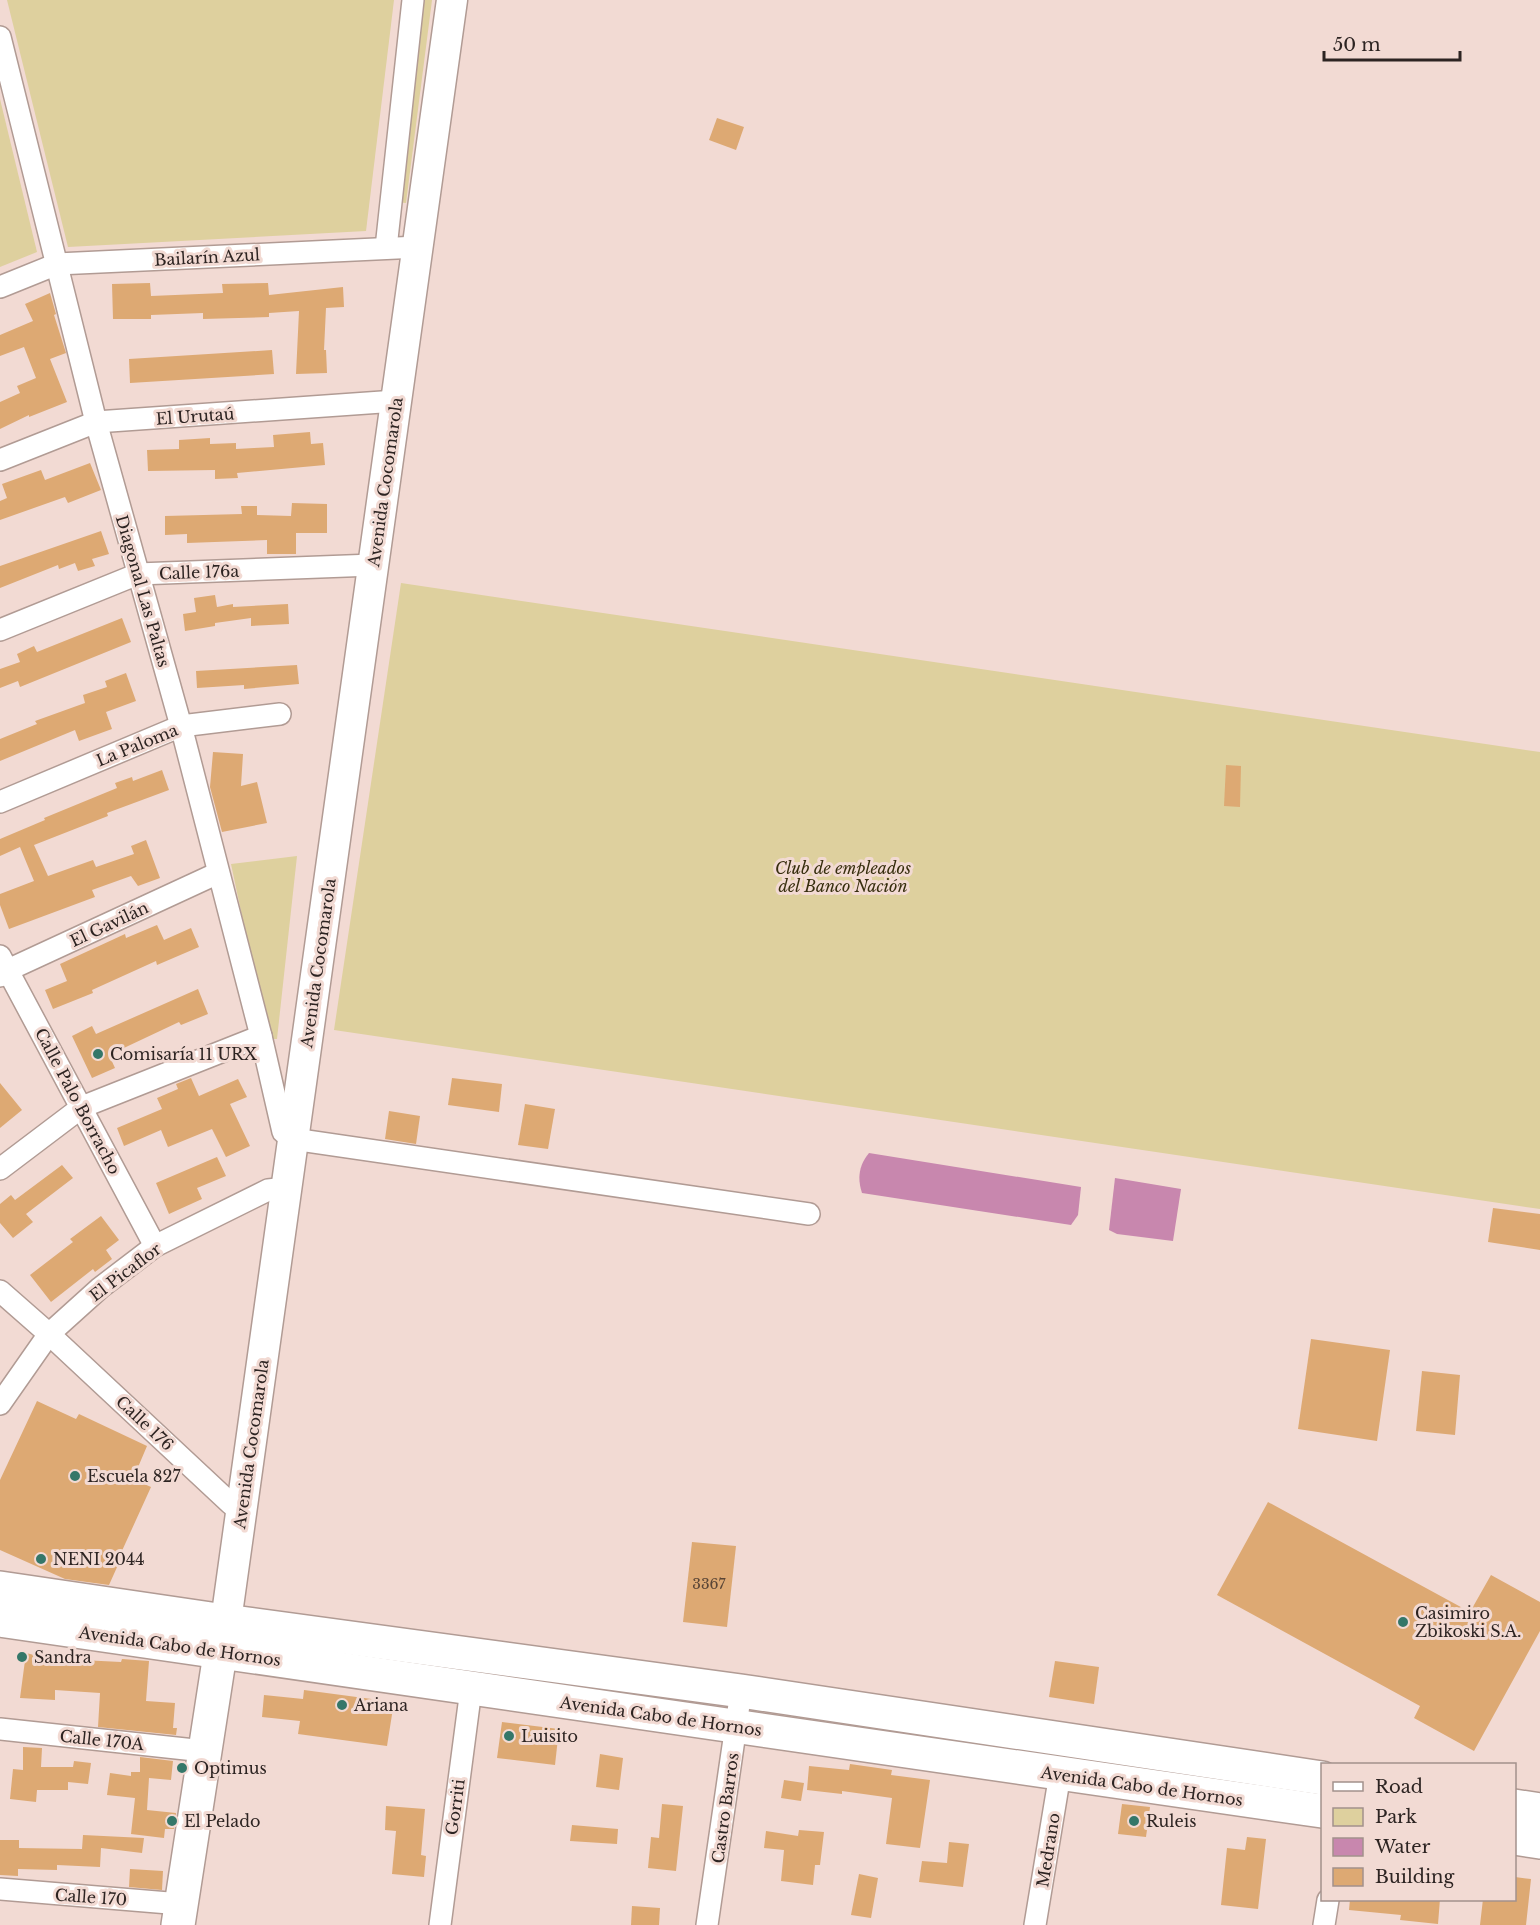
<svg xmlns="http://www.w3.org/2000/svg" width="1540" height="1925" viewBox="0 0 1540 1925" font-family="'Libre Baskerville',serif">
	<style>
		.green { fill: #ded09e }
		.water { fill: #c887ae }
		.building { fill: #dda973 }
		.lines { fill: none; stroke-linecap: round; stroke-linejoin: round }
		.minor-casing { stroke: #b19b94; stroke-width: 24 }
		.secondary-casing { stroke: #b19b94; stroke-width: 33 }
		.primary-casing { stroke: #b19b94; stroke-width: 36 }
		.minor { stroke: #fff; stroke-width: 21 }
		.secondary { stroke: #fff; stroke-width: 30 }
		.primary { stroke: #fff; stroke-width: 33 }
		.poi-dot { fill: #347769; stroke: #f2dad3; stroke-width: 2 }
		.labels { text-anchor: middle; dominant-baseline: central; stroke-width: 6; stroke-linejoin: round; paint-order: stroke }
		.number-label { font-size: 14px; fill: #594536 }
		.street-label { font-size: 16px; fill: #2d2422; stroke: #f2dad3 }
		.park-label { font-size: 16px; font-style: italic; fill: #372e0e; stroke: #f2dad3 }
		.poi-label { font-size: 16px; fill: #2d2422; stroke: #f2dad3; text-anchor: start }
	</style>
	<rect width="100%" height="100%" fill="#f2dad3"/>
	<!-- green -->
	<g class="green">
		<polygon points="7,0 394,0 366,231 68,247"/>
		<polygon points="419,0 432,0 406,203 393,202"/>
		<polygon points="0,99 37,252 0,267"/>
		<polygon points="401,583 1540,752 1540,1209 334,1030"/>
		<polygon points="297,856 277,1039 268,1039 231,864"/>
	</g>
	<!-- water -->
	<g class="water">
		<path d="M869,1153l212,34 -3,28 -7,10 -209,-32c-5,-15 -3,-28 7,-40z"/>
		<polygon points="1115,1178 1181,1189 1173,1241 1117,1234 1109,1230"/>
	</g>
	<!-- building -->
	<g class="building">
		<polygon points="717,118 744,127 736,150 709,140"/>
		<polygon points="150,283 151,296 223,293 222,284 268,283 269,295 343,287 344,307 326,308 324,350 326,350 327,373 296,374 299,311 269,313 269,317 203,319 203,313 151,315 151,319 113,319 112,284"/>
		<polygon points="50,293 56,314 54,315 66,353 50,359 67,402 29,417 29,415 0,429 0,402 20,393 17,386 36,378 24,347 0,356 0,335 33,321 25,304"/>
		<polygon points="272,350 274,374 130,383 129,359"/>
		<polygon points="310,432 311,444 323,443 325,465 237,473 238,478 215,479 215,470 148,471 147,450 179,449 179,440 210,438 210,444 236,443 236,449 254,448 274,447 273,435"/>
		<polygon points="90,463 101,490 68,503 65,497 0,520 0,501 7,498 2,484 41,470 45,480"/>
		<polygon points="292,503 327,504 327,533 296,533 296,554 267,554 267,540 187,543 187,534 165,535 165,516 242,514 241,506 257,506 257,515 291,516"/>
		<polygon points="101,531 109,554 92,559 95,566 78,571 75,563 59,569 58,565 0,588 0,566"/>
		<polygon points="215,595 217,607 233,604 233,607 288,604 289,624 251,626 251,618 215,623 215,626 185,631 183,614 196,612 194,598"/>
		<polygon points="122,618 131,642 20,687 18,681 0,688 0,669 20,662 17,654 34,646 37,652"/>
		<polygon points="297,665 299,684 244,689 244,685 197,688 196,671"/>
		<polygon points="126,673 136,701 106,712 112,729 79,741 75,730 0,761 0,739 37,724 35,721 85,703 83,695 107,687 105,681"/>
		<polygon points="213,752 243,754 241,786 257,782 267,823 222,832 210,787"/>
		<polygon points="1226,765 1241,766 1240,807 1224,806"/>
		<polygon points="162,770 169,790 107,813 108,816 34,845 48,876 93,860 96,867 134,854 131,846 146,840 160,878 138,886 131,876 92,890 95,897 9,929 0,905 0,894 34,881 20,847 0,856 0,839 45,820 44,818 117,788 115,783 132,777 133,781"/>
		<polygon points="157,925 164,940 191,928 199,947 157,965 156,961 92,990 93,993 53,1009 45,990 67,981 60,964 125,934 126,938"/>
		<polygon points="198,989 208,1014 181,1025 179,1022 109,1055 115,1068 92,1078 72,1036 92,1026 96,1034"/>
		<polygon points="191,1078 199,1096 238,1079 247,1097 230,1104 250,1146 226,1157 212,1129 168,1147 161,1130 124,1146 117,1128 162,1109 157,1098 178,1089 176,1084"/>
		<polygon points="452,1078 502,1084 499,1112 448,1105"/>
		<polygon points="0,1083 22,1110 0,1128"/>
		<polygon points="525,1104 555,1109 548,1149 518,1145"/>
		<polygon points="389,1111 420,1116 416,1144 385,1139"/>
		<polygon points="217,1157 226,1176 197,1188 202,1199 169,1214 156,1183"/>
		<polygon points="62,1165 73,1178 26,1214 33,1222 13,1238 0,1223 0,1204 11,1195 15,1200"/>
		<polygon points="1493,1208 1540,1214 1540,1250 1488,1242"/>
		<polygon points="101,1216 119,1240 106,1250 112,1259 95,1272 93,1269 51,1302 30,1275 73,1242 70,1239"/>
		<polygon points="1311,1339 1390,1350 1377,1441 1298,1429"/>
		<polygon points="1422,1371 1460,1375 1455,1435 1416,1431"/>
		<polygon points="37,1401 76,1419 79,1414 147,1446 133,1479 151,1487 116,1564 118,1565 109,1585 65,1579 0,1550 0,1480"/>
		<polygon points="1268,1502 1470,1612 1491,1575 1540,1602 1540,1631 1474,1751 1414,1718 1420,1706 1217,1595"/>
		<polygon points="692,1542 736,1546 727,1627 683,1622"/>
		<polygon points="43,1652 61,1654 61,1659 121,1662 122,1659 149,1661 146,1701 175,1703 173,1728 177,1728 176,1735 98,1727 100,1693 55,1690 55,1700 20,1698 26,1653 42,1657"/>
		<polygon points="1055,1661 1099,1667 1094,1704 1049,1697"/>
		<polygon points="304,1690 394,1702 387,1746 298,1734 300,1721 262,1717 264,1695 303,1699"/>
		<polygon points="502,1722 559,1729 555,1765 497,1758"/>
		<polygon points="23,1747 42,1748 41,1767 73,1767 74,1761 91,1763 88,1784 68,1782 68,1790 37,1790 36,1802 10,1799 13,1769 23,1770"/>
		<polygon points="600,1754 623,1758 619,1790 596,1787"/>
		<polygon points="140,1757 173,1761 171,1780 149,1778 147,1810 176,1813 174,1829 165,1829 164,1838 131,1834 135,1798 107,1795 110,1773 131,1776 131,1772 140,1772"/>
		<polygon points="850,1764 892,1770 891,1775 930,1780 920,1848 886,1844 892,1798 842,1791 842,1794 807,1790 809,1766 849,1770"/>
		<polygon points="784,1780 804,1783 801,1801 781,1798"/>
		<polygon points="662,1804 683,1806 676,1871 648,1868 651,1837 659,1838"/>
		<polygon points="1122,1804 1150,1807 1146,1837 1118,1834"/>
		<polygon points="386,1806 425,1809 421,1855 426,1856 424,1877 392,1874 396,1831 385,1830"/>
		<polygon points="572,1825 618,1829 617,1844 570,1841"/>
		<polygon points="799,1830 824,1832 820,1865 815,1865 813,1885 781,1881 784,1850 764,1848 766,1831 798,1836"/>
		<polygon points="83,1835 144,1838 142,1853 101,1848 100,1867 57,1865 57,1870 18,1869 18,1876 0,1875 0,1840 19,1840 19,1848 82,1849"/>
		<polygon points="1247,1837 1266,1839 1258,1909 1221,1905 1227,1848 1245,1850"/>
		<polygon points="949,1842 969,1844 963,1887 919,1882 922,1861 947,1863"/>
		<polygon points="130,1869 163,1871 162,1890 129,1887"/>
		<polygon points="859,1874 878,1878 871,1918 851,1915"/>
		<polygon points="1515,1877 1531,1879 1526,1925 1480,1925 1483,1899 1515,1899"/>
		<polygon points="1350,1899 1440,1899 1438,1924 1400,1920 1401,1915 1349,1910"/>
		<polygon points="632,1906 660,1908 659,1925 631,1925"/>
	</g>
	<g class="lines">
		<!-- minor casing -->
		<g class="minor-casing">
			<g id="minor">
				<polyline points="0,37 96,422 181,726 261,1036 283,1132 293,1139 809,1214"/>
				<polyline points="386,248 413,0"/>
				<polyline points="0,287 57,264 418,247"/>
				<polyline points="0,460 96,422 396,401"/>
				<polyline points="0,630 138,574 373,565"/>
				<polyline points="0,802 181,726 280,714"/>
				<polyline points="0,956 155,1246"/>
				<polyline points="0,976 8,970 218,873"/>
				<polyline points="0,1169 82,1107 261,1036"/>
				<polyline points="0,1291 49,1334 230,1503 241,1512"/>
				<polyline points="0,1404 49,1334 100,1288 155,1246 268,1190 286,1188"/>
				<polyline points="0,1729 204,1751"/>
				<polyline points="0,1889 181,1904"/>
				<polyline points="440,1925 471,1689"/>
				<polyline points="707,1925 741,1691"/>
				<polyline points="1035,1925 1060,1774"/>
				<polyline points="1324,1925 1328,1900"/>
			</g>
		</g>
		<!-- secondary casing -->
		<g class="secondary-casing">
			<polyline id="secondary" points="226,1621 452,0"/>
		</g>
		<!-- primary casing -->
		<g class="primary-casing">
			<g id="primary">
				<polyline points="0,1588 211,1619 741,1691 1322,1778"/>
				<polyline points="0,1620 1322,1811"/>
				<polyline points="1514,1806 1540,1810"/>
				<polyline points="1514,1838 1540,1842"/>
				<polyline points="178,1925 224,1628"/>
			</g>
		</g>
		<!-- minor -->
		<use href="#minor" class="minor"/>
		<!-- secondary -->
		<use href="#secondary" class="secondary"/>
		<!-- primary -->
		<use href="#primary" class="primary"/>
	</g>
	<!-- markers -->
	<g class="poi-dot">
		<circle cx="98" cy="1054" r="6"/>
		<circle cx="75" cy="1476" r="6"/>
		<circle cx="41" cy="1559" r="6"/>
		<circle cx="1403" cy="1622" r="6"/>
		<circle cx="22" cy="1657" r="6"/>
		<circle cx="342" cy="1705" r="6"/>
		<circle cx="509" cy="1736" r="6"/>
		<circle cx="182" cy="1768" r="6"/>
		<circle cx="172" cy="1821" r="6"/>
		<circle cx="1134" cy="1821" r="6"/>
	</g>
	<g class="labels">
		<!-- number labels -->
		<g class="number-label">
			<text x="709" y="1584">3367</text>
		</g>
		<!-- street labels -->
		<g class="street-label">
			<text transform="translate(207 257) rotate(-3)">Bailarín Azul</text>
			<text transform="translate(195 416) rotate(-4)">El Urutaú</text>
			<text transform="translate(385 482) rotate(-82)">Avenida Cocomarola</text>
			<text transform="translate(199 572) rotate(-2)">Calle 176a</text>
			<text transform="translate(143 591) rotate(74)">Diagonal Las Paltas</text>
			<text transform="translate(137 745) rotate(-22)">La Paloma</text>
			<text transform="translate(109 924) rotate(-25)">El Gavilán</text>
			<text transform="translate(318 963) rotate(-82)">Avenida Cocomarola</text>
			<text transform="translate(78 1101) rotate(62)">Calle Palo Borracho</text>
			<text transform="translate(125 1272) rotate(-37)">El Picaflor</text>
			<text transform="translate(145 1423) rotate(43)">Calle 176</text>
			<text transform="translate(251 1444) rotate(-82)">Avenida Cocomarola</text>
			<text transform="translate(180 1646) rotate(8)">Avenida Cabo de Hornos</text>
			<text transform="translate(661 1716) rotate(8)">Avenida Cabo de Hornos</text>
			<text transform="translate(102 1740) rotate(6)">Calle 170A</text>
			<text transform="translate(1142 1786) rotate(8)">Avenida Cabo de Hornos</text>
			<text transform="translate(455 1807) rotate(-82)">Gorriti</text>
			<text transform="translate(725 1808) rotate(-82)">Castro Barros</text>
			<text transform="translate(1048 1850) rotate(-81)">Medrano</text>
			<text transform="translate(91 1897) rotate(4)">Calle 170</text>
		</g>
		<!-- park labels -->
		<g class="park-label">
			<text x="843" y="868">Club de empleados<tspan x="843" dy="18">del Banco Nación</tspan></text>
		</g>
		<!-- poi labels -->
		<g class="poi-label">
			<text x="110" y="1054">Comisaría 11 URX</text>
			<text x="87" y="1476">Escuela 827</text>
			<text x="53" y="1559">NENI 2044</text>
			<text x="1415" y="1613">Casimiro<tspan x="1415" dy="18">Zbikoski S.A.</tspan></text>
			<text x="34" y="1657">Sandra</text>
			<text x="354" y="1705">Ariana</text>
			<text x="521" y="1736">Luisito</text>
			<text x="194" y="1768">Optimus</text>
			<text x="184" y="1821">El Pelado</text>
			<text x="1146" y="1821">Ruleis</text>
		</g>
	</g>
	<!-- legend -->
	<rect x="1321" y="1763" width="195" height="138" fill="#f2dad3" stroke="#a3918c" stroke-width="1.5"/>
	<rect x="1333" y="1782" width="30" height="9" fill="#ffffff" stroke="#a3918c" stroke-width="1.5"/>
	<text x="1375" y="1793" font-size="18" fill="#2d2422">Road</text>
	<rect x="1333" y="1808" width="30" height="18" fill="#ded09e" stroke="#a3918c" stroke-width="1.5"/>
	<text x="1375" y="1823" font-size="18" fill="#2d2422">Park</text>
	<rect x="1333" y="1838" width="30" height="18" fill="#c887ae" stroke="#a3918c" stroke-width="1.5"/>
	<text x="1375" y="1853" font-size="18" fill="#2d2422">Water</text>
	<rect x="1333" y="1868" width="30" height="18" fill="#dda973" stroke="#a3918c" stroke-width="1.5"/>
	<text x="1375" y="1883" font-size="18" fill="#2d2422">Building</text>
	<!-- scale -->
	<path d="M1324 51v9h136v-9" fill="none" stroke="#2d2422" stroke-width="3"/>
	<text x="1333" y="51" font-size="18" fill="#2d2422" stroke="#f2dad3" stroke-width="4.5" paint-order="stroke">50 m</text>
</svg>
